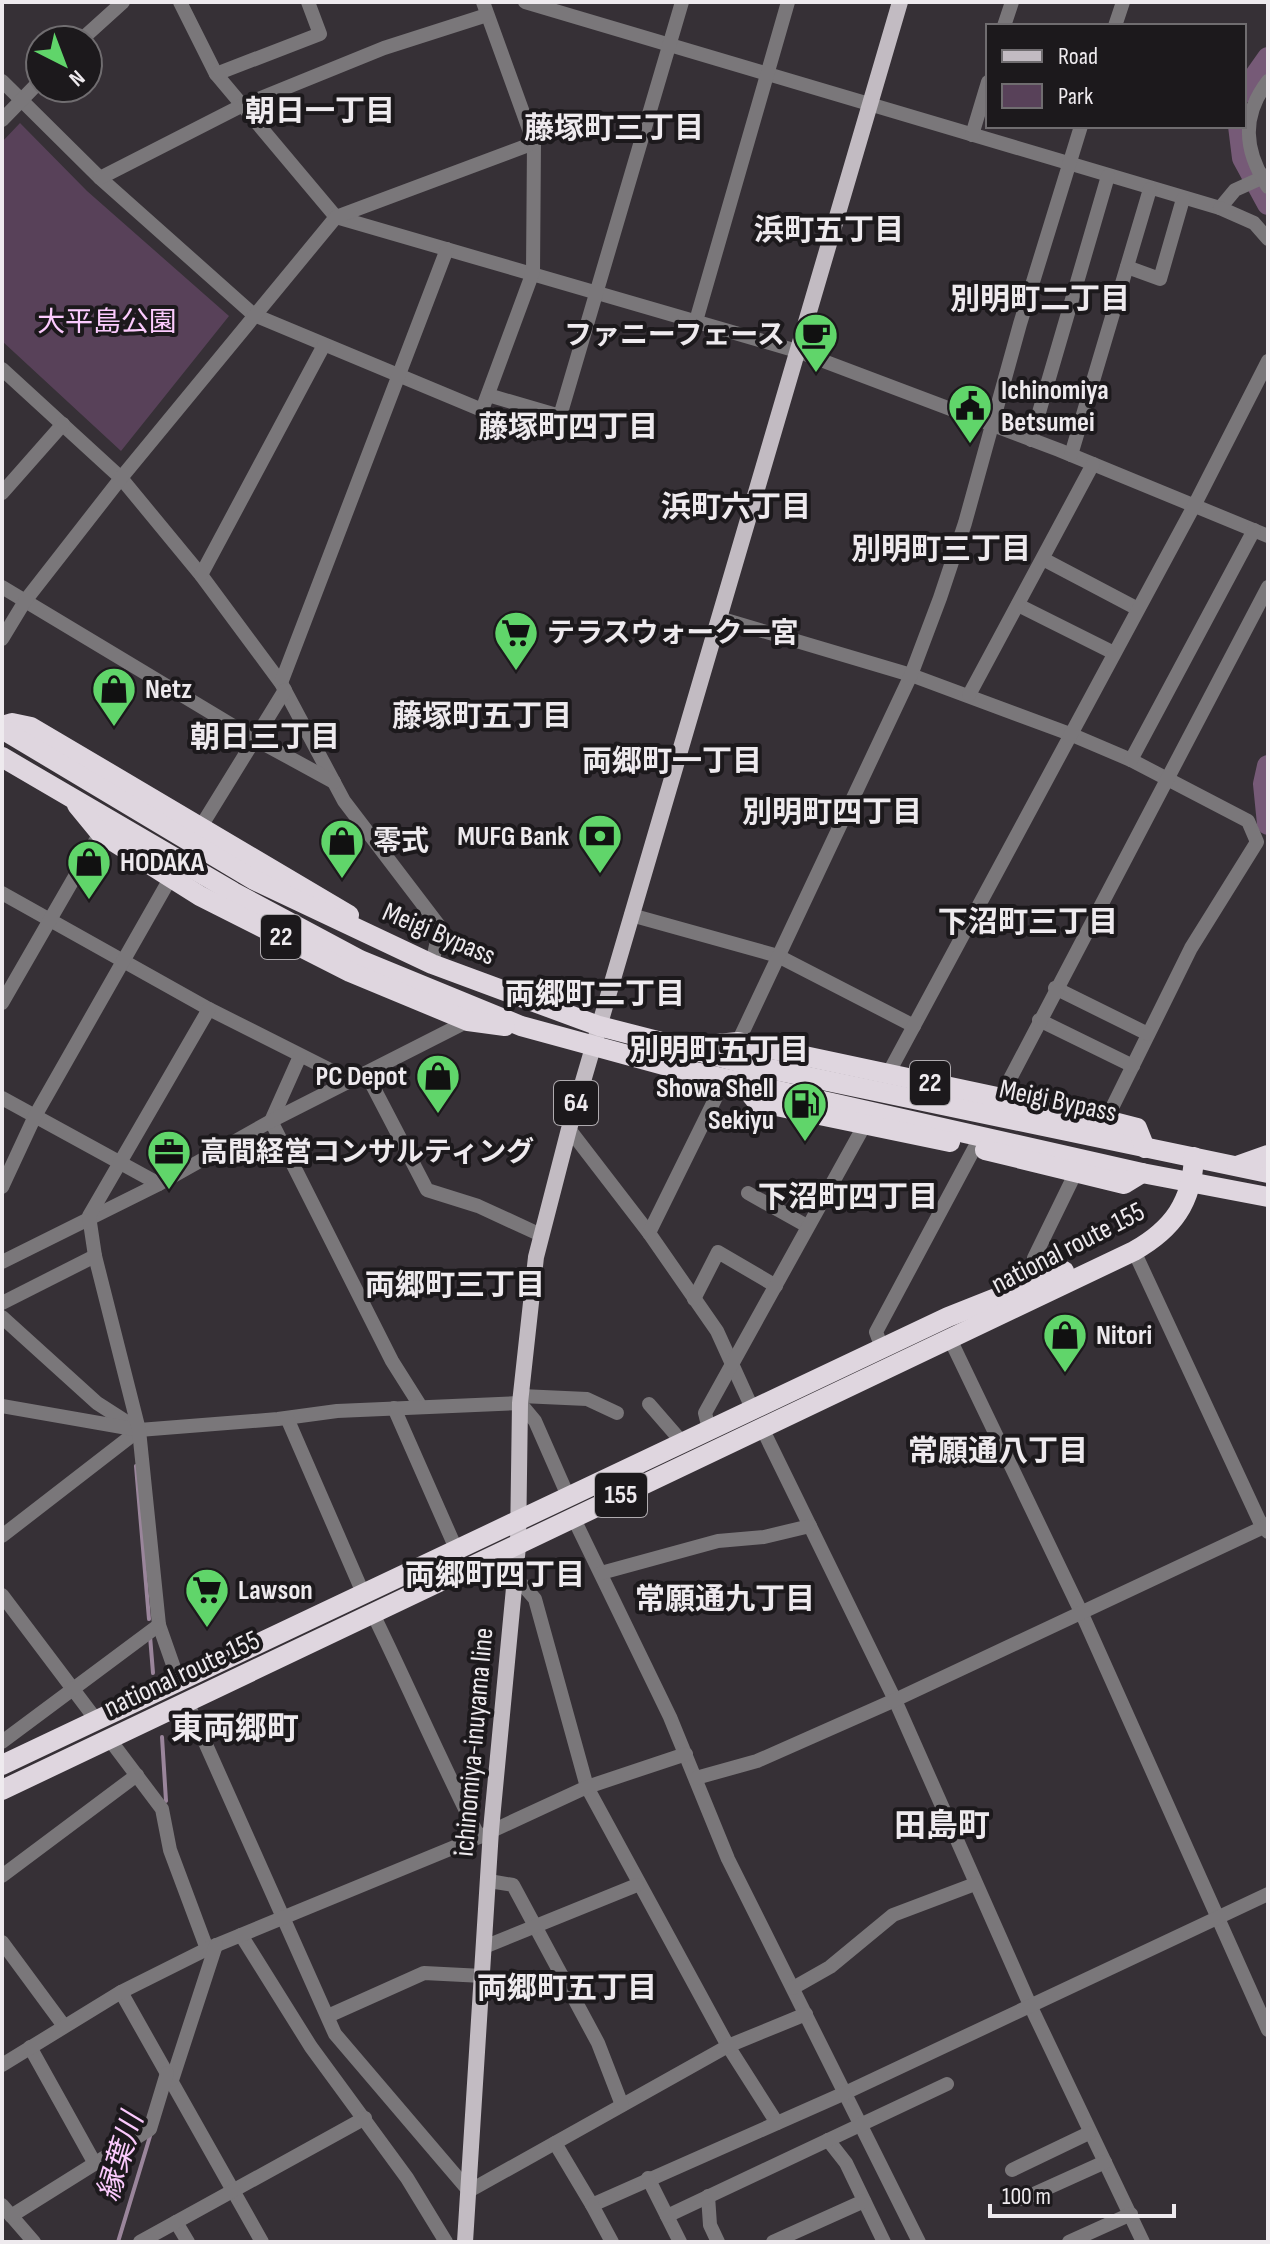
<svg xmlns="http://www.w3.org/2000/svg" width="1270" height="2244" viewBox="0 0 1270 2244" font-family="'Sofia Sans Condensed','Noto Sans JP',sans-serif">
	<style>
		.green { fill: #584159 }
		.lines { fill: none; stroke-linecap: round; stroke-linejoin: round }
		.stream { stroke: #9a859b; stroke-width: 4 }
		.river { stroke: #765a77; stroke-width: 22 }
		.minor { stroke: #7a777a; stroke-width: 14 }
		.major { stroke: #c2bbc2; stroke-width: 16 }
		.highway { stroke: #dfd6df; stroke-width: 20 }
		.labels { text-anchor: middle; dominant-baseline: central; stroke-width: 8; stroke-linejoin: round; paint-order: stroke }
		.shield { fill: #1c191c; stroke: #afabaf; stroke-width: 2 }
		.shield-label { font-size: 26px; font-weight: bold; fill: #eeeaee }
		.park-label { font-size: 28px; fill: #fccbfe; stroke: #1c191c }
		.poi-label { font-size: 28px; font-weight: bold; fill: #eeeaee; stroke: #1c191c; text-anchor: start }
		.street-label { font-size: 28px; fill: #eeeaee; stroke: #1c191c }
		.neighbourhood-label { font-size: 30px; font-weight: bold; fill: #eeeaee; stroke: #1c191c }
		.water-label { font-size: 30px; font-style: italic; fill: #fbcafd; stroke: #1c191c }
		.quarter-label { font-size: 32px; font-weight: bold; fill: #eeeaee; stroke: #1c191c }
	</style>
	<rect width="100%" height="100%" fill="#363036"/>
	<!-- green -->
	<polygon class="green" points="20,123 87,191 229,316 121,451 2,341 2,142"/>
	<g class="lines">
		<!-- stream -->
		<g class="stream">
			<polyline points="136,1466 149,1619"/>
			<polyline points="150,1636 153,1673"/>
			<polyline points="162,1737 166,1801"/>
			<polyline points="118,2242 151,2133"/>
		</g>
		<!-- river -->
		<g class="river">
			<polyline points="1244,92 1268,58"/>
			<polyline points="1239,126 1243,158 1268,204"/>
			<polyline points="1268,766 1264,784 1268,824"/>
		</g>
		<!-- minor -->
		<g class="minor">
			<polyline points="180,2 216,74 336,217 797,351 1059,450 1268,536"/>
			<polyline points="525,2 1220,208 1235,190 1268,175"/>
			<polyline points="1004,26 1012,2"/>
			<polyline points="1115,26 1123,2"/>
			<polyline points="81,40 123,2"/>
			<polyline points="216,74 320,34 308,2"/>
			<polyline points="2,81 100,178 254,315 482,410 533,272 534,143 483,2"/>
			<path d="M1268,81c-27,35 -24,70 0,106"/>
			<polyline points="2,120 40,81"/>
			<polyline points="972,135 988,82"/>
			<polyline points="100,178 241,106 384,48 487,15"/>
			<polyline points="1220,208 1254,223 1268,239"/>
			<polyline points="1127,267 1160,279 1183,199"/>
			<polyline points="696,321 788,2"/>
			<polyline points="2,369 121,478 201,575 281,683 344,801 440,927 432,964"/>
			<polyline points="488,395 560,416 682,2"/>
			<polyline points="1031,440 1108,176"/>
			<polyline points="1071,455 1150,189"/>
			<polyline points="2,493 63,424"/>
			<polyline points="1043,559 1136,608"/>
			<polyline points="201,575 324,345"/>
			<polyline points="2,587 255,739 334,782"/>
			<polyline points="1018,605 1112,652"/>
			<polyline points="719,618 911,675 1070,734 1131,760 1248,821 1257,842 1191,948 1106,1120"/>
			<polyline points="2,639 25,601 121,478 336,217 534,143"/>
			<polyline points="281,683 447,249"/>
			<polyline points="969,695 1093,464"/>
			<polyline points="1131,760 1254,530"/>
			<polyline points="200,828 285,690"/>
			<polyline points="2,893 209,1009 350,1080"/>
			<polyline points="631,915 778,956 914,1026"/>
			<polyline points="1055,988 1148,1034"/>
			<polyline points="2,1003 100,833"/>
			<polyline points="1039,1020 1133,1066"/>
			<polyline points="738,1042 911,675 940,598 965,523 1020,324 1081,126"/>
			<polyline points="300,1056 271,1121 392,1361 421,1407"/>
			<polyline points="366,1073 427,1190 478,1206 541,1235"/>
			<polyline points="888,1074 1194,506 1268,361"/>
			<polyline points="2,1098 159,1184"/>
			<polyline points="1000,1098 1268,587"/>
			<polyline points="569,1129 649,1233 717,1331 752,1408"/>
			<polyline points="2,1187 35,1116 171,877"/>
			<polyline points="748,1193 807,1226"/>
			<polyline points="649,1233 725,1079"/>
			<polyline points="1134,1251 1259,1520 1268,1532"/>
			<polyline points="2,1262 159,1184 271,1121 468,1021"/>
			<polyline points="1040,1280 1034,1258 1075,1174"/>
			<polyline points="694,1299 718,1252 776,1286"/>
			<polyline points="2,1303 95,1256"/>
			<polyline points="2,1317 97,1403 139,1430 2,1536"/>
			<polyline points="950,1339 1082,1614 1268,2030"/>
			<polyline points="882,1348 876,1332 975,1147"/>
			<polyline points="521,1396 587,1399 617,1413"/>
			<polyline points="649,1404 682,1442"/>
			<polyline points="2,1406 139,1430 278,1419 337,1411 520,1403 535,1421 568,1496"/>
			<polyline points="394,1408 457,1551"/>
			<polyline points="287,1418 363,1593"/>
			<polyline points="709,1429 705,1413 864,1126"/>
			<polyline points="763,1430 895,1700 1030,2005 1143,2242"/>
			<polyline points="573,1517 670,1717 728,1859 919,2242"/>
			<polyline points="601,1573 718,1541 764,1537 810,1526"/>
			<polyline points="515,1576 535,1599 587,1787 728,2046 777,2123"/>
			<polyline points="2,1595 97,1721"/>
			<path d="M374,1616c36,74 68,148 105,221"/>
			<polyline points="179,1682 159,1625 139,1430 95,1256 89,1216 209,1009"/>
			<polyline points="187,1702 335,2034 469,2191 728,2046 806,2014"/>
			<polyline points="110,1740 162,1809 170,1850 207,1949"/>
			<polyline points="2,1742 159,1625"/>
			<polyline points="696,1778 757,1761 895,1700 1268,1525"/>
			<polyline points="2,1876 137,1775"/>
			<polyline points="489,1881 513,1885 598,2043 622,2105"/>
			<polyline points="241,1935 311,2047 407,2178 446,2242"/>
			<polyline points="2,1942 64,2026"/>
			<polyline points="484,1947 637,1885"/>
			<polyline points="793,1988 830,1967 893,1915 975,1884"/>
			<polyline points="121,1992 262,2242"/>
			<polyline points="328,2016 424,1973 483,1976"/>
			<polyline points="30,2047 94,2162"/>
			<polyline points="2,2065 121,1992 207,1949 479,1837 587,1787 686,1754"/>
			<polyline points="172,2080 216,1945"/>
			<polyline points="828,2140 846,2163 884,2242"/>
			<polyline points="555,2143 592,2205 845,2093 1268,1894"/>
			<polyline points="1012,2170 1089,2133"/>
			<polyline points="648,2178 680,2242"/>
			<polyline points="708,2196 710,2225 718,2242"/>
			<polyline points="1023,2199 1105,2162"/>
			<polyline points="2,2205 34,2242"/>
			<polyline points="592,2205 612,2242"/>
			<polyline points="11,2216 150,2129 167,2073"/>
			<polyline points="667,2216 947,2084"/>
			<polyline points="176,2222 188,2242"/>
			<polyline points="140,2242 365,2118"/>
			<polyline points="773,2242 864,2201"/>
			<polyline points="1069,2242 1131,2214"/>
		</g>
		<!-- major -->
		<polyline class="major" points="465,2242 491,1830 518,1546 520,1403 536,1257 569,1129 900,2"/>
		<!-- highway -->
		<g class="highway">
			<polyline points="2,726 12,723 31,727 349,915"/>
			<polyline points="2,729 254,880 432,964 599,1026 751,1065 1268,1173"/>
			<polyline points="2,757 233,892 360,960 521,1026 664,1065 1142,1173 1268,1197"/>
			<polyline points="77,805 100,833 200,896 350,972 468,1021 505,1026"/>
			<polyline points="704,1053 717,1044 738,1042 1106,1120 1137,1128 1145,1148"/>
			<polyline points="741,1082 757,1102 950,1142"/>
			<polyline points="985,1150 1124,1184 1142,1173"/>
			<polyline points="1237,1166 1268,1155"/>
			<polyline points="2,1765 948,1317 1064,1271"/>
			<path d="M2,1790l1132,-539c39,-22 58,-49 60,-94"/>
		</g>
	</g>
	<!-- icons -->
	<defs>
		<g id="cafe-pin" transform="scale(2.3)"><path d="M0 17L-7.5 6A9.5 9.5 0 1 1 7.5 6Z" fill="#60d56a" stroke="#1c191c"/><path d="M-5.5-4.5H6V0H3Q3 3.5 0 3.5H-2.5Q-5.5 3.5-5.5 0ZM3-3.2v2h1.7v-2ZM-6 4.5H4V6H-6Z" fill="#111"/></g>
		<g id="civic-pin" transform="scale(2.3)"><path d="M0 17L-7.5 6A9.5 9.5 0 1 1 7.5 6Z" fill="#60d56a" stroke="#1c191c"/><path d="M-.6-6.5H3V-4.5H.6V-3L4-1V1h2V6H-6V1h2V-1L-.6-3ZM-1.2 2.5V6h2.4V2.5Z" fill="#111"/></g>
		<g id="supermarket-pin" transform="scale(2.3)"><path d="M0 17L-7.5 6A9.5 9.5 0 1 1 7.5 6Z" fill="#60d56a" stroke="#1c191c"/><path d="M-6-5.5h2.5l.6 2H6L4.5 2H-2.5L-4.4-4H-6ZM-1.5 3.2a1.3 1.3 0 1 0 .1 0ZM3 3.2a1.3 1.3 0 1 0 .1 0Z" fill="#111"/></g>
		<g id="shop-pin" transform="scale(2.3)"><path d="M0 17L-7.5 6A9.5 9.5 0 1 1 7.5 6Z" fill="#60d56a" stroke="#1c191c"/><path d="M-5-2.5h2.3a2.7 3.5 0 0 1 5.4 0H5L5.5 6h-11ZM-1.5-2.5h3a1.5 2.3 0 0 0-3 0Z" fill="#111"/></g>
		<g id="bank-pin" transform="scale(2.3)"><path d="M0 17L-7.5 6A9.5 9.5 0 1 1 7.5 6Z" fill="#60d56a" stroke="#1c191c"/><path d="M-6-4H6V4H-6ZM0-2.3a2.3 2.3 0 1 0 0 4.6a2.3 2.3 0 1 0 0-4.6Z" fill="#111"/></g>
		<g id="fuel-pin" transform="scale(2.3)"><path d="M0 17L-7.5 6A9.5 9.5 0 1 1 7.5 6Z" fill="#60d56a" stroke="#1c191c"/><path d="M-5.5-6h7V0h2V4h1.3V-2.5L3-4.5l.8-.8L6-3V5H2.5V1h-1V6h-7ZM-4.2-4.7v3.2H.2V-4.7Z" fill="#111"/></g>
		<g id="office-pin" transform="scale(2.3)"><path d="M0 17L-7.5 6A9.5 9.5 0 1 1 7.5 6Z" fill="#60d56a" stroke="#1c191c"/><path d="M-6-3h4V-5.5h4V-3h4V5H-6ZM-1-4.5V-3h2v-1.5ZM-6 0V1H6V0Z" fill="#111"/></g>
	</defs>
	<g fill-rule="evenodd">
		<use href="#cafe-pin" x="816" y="335"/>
		<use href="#civic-pin" x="970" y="406"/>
		<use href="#supermarket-pin" x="516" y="633"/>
		<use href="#shop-pin" x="114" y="689"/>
		<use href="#bank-pin" x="600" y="836"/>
		<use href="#shop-pin" x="342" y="841"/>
		<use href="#shop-pin" x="89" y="862"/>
		<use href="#shop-pin" x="438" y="1076"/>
		<use href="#fuel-pin" x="805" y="1104"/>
		<use href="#office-pin" x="169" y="1152"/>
		<use href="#shop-pin" x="1065" y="1335"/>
		<use href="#supermarket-pin" x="207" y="1590"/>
	</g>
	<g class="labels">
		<!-- shield labels -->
		<g class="shield">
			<rect x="261" y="915" width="40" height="44" rx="6"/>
			<rect x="910" y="1061" width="40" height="44" rx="6"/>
			<rect x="554" y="1081" width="44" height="44" rx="6"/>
			<rect x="595" y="1473" width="52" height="44" rx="6"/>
		</g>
		<g class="shield-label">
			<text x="281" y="937">22</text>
			<text x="930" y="1083">22</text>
			<text x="576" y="1103">64</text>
			<text x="621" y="1495">155</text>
		</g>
		<!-- park labels -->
		<g class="park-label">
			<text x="107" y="322">大平島公園</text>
		</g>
		<!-- poi labels -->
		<g class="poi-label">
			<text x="785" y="335" text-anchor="end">ファニーフェース</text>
			<text x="1001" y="390">Ichinomiya<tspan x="1001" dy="32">Betsumei</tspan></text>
			<text x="547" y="633">テラスウォーク一宮</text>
			<text x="145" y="689">Netz</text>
			<text x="569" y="836" text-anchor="end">MUFG Bank</text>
			<text x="373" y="841">零式</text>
			<text x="120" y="862">HODAKA</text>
			<text x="407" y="1076" text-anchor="end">PC Depot</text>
			<text x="774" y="1088" text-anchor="end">Showa Shell<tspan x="774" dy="32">Sekiyu</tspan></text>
			<text x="200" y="1152">高間経営コンサルティング</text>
			<text x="1096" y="1335">Nitori</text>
			<text x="238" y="1590">Lawson</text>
		</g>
		<!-- street labels -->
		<g class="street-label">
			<text transform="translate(439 934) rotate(23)">Meigi Bypass</text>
			<text transform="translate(1058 1101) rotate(12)">Meigi Bypass</text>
			<text transform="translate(1068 1248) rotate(-27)">national route 155</text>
			<text transform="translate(182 1674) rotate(-25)">national route 155</text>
			<text transform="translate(474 1742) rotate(-85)">ichinomiya-inuyama line</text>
		</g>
		<!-- neighbourhood labels -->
		<g class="neighbourhood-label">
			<text x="320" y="112">朝日一丁目</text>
			<text x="614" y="129">藤塚町三丁目</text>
			<text x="829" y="231">浜町五丁目</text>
			<text x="1040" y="300">別明町二丁目</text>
			<text x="568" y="428">藤塚町四丁目</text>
			<text x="736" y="508">浜町六丁目</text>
			<text x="941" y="550">別明町三丁目</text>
			<text x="482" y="717">藤塚町五丁目</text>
			<text x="265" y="738">朝日三丁目</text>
			<text x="672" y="762">両郷町一丁目</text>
			<text x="832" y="813">別明町四丁目</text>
			<text x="1028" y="923">下沼町三丁目</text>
			<text x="595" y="995">両郷町二丁目</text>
			<text x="719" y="1051">別明町五丁目</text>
			<text x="848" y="1198">下沼町四丁目</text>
			<text x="455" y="1286">両郷町三丁目</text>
			<text x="998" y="1452">常願通八丁目</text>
			<text x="495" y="1576">両郷町四丁目</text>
			<text x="725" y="1600">常願通九丁目</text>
			<text x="567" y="1989">両郷町五丁目</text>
		</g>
		<!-- water labels -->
		<g class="water-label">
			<text transform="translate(121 2157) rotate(-73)">縁葉川</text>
		</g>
		<!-- quarter labels -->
		<g class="quarter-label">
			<text x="235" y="1729">東両郷町</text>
			<text x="942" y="1826">田島町</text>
		</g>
	</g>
	<!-- border -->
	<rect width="1270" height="2244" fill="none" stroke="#eeeaee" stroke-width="8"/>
	<!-- legend -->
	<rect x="986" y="24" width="260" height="104" fill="#1c191c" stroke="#706d70" stroke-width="2"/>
	<rect x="1002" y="50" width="40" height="12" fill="#c2bbc2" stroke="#706d70" stroke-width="2"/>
	<text x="1058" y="64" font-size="24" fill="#eeeaee">Road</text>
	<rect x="1002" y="84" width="40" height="24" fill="#584159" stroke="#706d70" stroke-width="2"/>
	<text x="1058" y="104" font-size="24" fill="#eeeaee">Park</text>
	<!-- north arrow -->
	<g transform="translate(64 64) rotate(138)"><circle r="38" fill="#1c191c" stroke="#706d70" stroke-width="2"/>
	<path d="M0-6L14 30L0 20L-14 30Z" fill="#60d56a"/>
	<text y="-12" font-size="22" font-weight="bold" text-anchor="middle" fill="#eeeaee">N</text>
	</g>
	<!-- scale -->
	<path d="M990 2204v12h184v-12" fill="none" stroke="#eeeaee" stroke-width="4"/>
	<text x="1002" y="2204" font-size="24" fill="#eeeaee" stroke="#1c191c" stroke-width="6" paint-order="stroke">100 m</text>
</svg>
